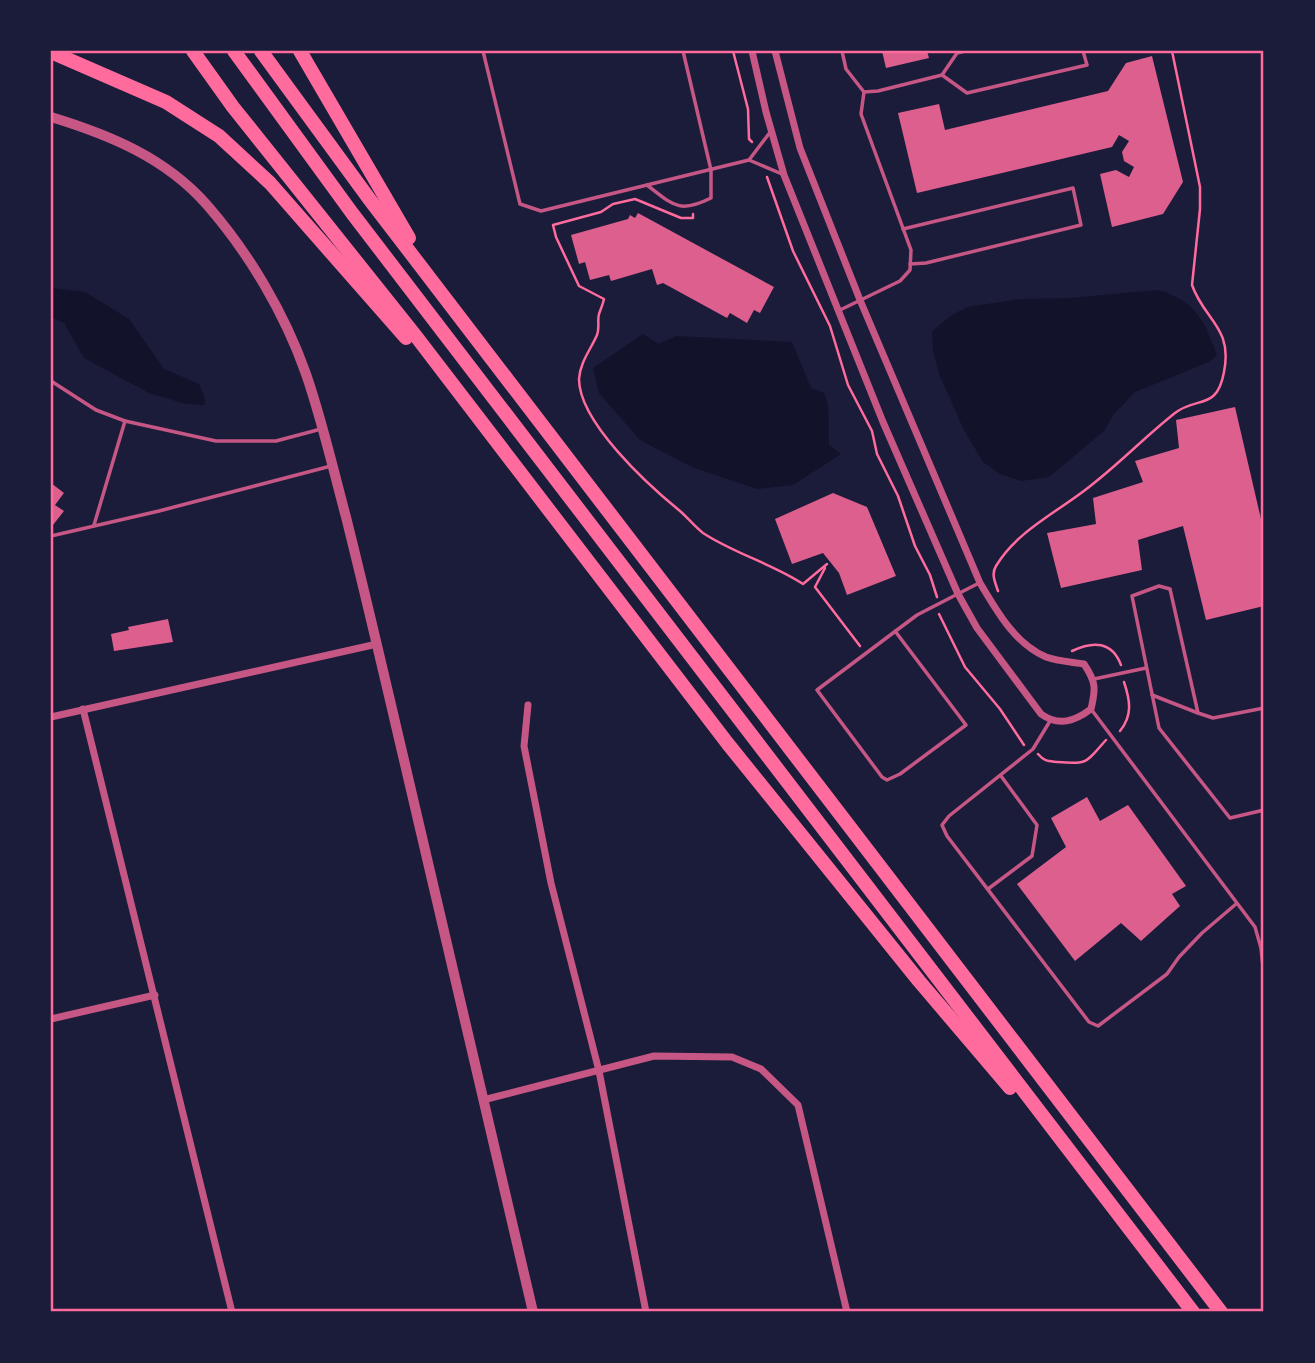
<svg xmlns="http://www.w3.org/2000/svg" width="1315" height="1363" viewBox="0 0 1315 1363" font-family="'Noto Serif',serif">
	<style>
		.water { fill: #12122b }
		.building { fill: #dd5f8e }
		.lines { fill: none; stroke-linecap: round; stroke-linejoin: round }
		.path { stroke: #ff6b9d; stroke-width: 2.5 }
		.service { stroke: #c65784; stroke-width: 3.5 }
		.minor { stroke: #c65784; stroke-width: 7 }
		.tertiary { stroke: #c65784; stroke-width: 10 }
		.motorway { stroke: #ff6b9d; stroke-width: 14 }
		.neatline { fill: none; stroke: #ff6b9d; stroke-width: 2.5 }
	</style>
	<rect width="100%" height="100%" fill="#1b1b3a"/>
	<!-- water -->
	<g class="water">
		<polygon points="51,288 85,292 129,319 164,369 199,384 204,395 205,405 186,404 149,393 84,358 64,323 51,317"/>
		<path d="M1159,290c37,12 45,30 58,65l-8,7 -74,30 -21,22 -10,17 -55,46 -28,4 -21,-7 -17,-12 -20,-34 -24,-54 -6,-24 -1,-19 20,-16 15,-8 55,-8 47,-1z"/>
		<path d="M643,334l16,10 17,-8 116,6 19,46 13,5c7,15 4,35 5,52l12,9 -48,31 -36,4 -65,-22 -52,-27 -41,-47 -6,-25z"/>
	</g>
	<!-- building -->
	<g class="building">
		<polygon points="882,51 927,51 929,58 886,68"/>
		<polygon points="1152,56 1183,182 1163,214 1112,227 1100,174 1116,170 1129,177 1134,167 1124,161 1122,152 1129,141 1119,135 1112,147 917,193 898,113 939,104 945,130 1108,91 1126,63"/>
		<polygon points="638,213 774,287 760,313 754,310 747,323 730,313 727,318 663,283 657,285 652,269 611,281 609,275 590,280 585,262 579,264 571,235 628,219 630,215 635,218"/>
		<polygon points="1235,407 1264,532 1264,606 1206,620 1183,526 1138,540 1142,570 1061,588 1047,533 1096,524 1093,498 1143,482 1135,461 1179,448 1176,420"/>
		<polygon points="51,483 64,493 55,505 64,511 53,525 51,524"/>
		<polygon points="833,493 867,507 896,576 847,595 839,573 823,553 792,564 775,519"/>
		<polygon points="168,619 173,642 114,651 111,634 129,630 128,627"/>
		<polygon points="1087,797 1100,821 1128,805 1186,886 1172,894 1180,906 1141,941 1121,923 1075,961 1017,884 1066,847 1051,818"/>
	</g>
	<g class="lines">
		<!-- path -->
		<g class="path">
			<polyline points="733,51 748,109 749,139 752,142"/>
			<polyline points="767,177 793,251 830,326 848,385 872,431 877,454 898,496 915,546 930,575 937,597"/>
			<path d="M693,214v4h-12l-46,-19 -22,5 -12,8 -48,13 3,12 23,49 25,13c-1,5 -3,9 -5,15 -2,7 1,13 -2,21 -6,14 -17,27 -18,44 0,43 69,106 101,132 8,7 15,16 23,22 32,21 70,31 100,51l24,-20"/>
			<polyline points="825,568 815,587 860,646"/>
			<path d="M998,591c-3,-9 -7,-17 -2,-25 22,-37 66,-56 98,-83 28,-22 53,-48 81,-70 22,-17 42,-2 49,-41 9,-45 -20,-52 -32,-87l8,-76v-22l-28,-136"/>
			<polyline points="939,614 965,667 1000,709 1024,745"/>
			<path d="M1072,651c21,-10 40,-10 49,14"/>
			<path d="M1120,731c13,-16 10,-31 4,-49"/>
			<path d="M1038,754c7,8 10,7 20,8 31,3 28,0 48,-22"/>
		</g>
		<!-- service -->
		<g class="service">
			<polyline points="483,51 520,204 541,211 749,160 782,174"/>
			<polyline points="942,75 967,93 1087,65 1083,51"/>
			<polyline points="864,92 878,91 942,75 957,53 965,51"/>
			<polyline points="749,160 771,131"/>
			<path d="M647,185c26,20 32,29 64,13v-28l-28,-119"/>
			<polyline points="903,229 1073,188 1081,225 926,263 910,264"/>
			<polyline points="840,310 900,281 910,270 911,250 861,114 864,92 846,69 842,51"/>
			<polyline points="51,381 96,410 125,421 216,441 276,441 321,429"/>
			<polyline points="94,525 125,421"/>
			<polyline points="51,536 159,511 331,466"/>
			<polyline points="895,631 966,725 900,774 887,780 882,777 817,690 917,615 979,583"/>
			<polyline points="1094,679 1146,668"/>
			<polyline points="1152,695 1198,713"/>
			<polyline points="1264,708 1213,718 1198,713 1170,589 1159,586 1132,596 1159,728 1230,818 1264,810"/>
			<polyline points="1091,709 1255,927 1261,948 1263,967"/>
			<polyline points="1050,721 1033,749 949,816 942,825 947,836 1089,1022 1098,1026 1167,974 1179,957 1202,933 1236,904"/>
			<polyline points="988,889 1032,856 1037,825 1001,776"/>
		</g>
		<!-- minor -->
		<g class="minor">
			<path d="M752,51l14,61 18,63 99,247 75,172 19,34 64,86c18,13 34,7 50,-5 5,-21 5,-27 -7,-45 -12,-2 -27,-3 -38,-7 -32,-14 -49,-46 -66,-74l-120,-283 -60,-152 -25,-97"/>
			<polyline points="528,705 524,746 551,883 599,1071 646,1312"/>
			<polyline points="83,709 232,1312"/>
			<polyline points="51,717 377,644"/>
			<polyline points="51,1019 155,995"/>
			<polyline points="483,1100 654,1056 732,1057 761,1069 798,1105 847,1312"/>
		</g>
		<!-- tertiary -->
		<path class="tertiary" d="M51,117c59,18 115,41 156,88 42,48 78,109 99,169 16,46 27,95 40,143 20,80 39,162 58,243 43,184 86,368 129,552"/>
		<!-- motorway -->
		<g class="motorway">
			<polyline points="193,51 233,107 415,335 728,744 919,981 1010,1088"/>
			<polyline points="234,51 352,213 1193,1312"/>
			<polyline points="261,51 370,200 1221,1312"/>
			<polyline points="300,51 409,238"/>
			<polyline points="51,52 166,102 219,136 270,183 406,338"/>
		</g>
	</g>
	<!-- border -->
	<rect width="1315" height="1363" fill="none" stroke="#1b1b3a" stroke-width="105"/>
	<rect x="52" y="52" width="1210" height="1258" class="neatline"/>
</svg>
